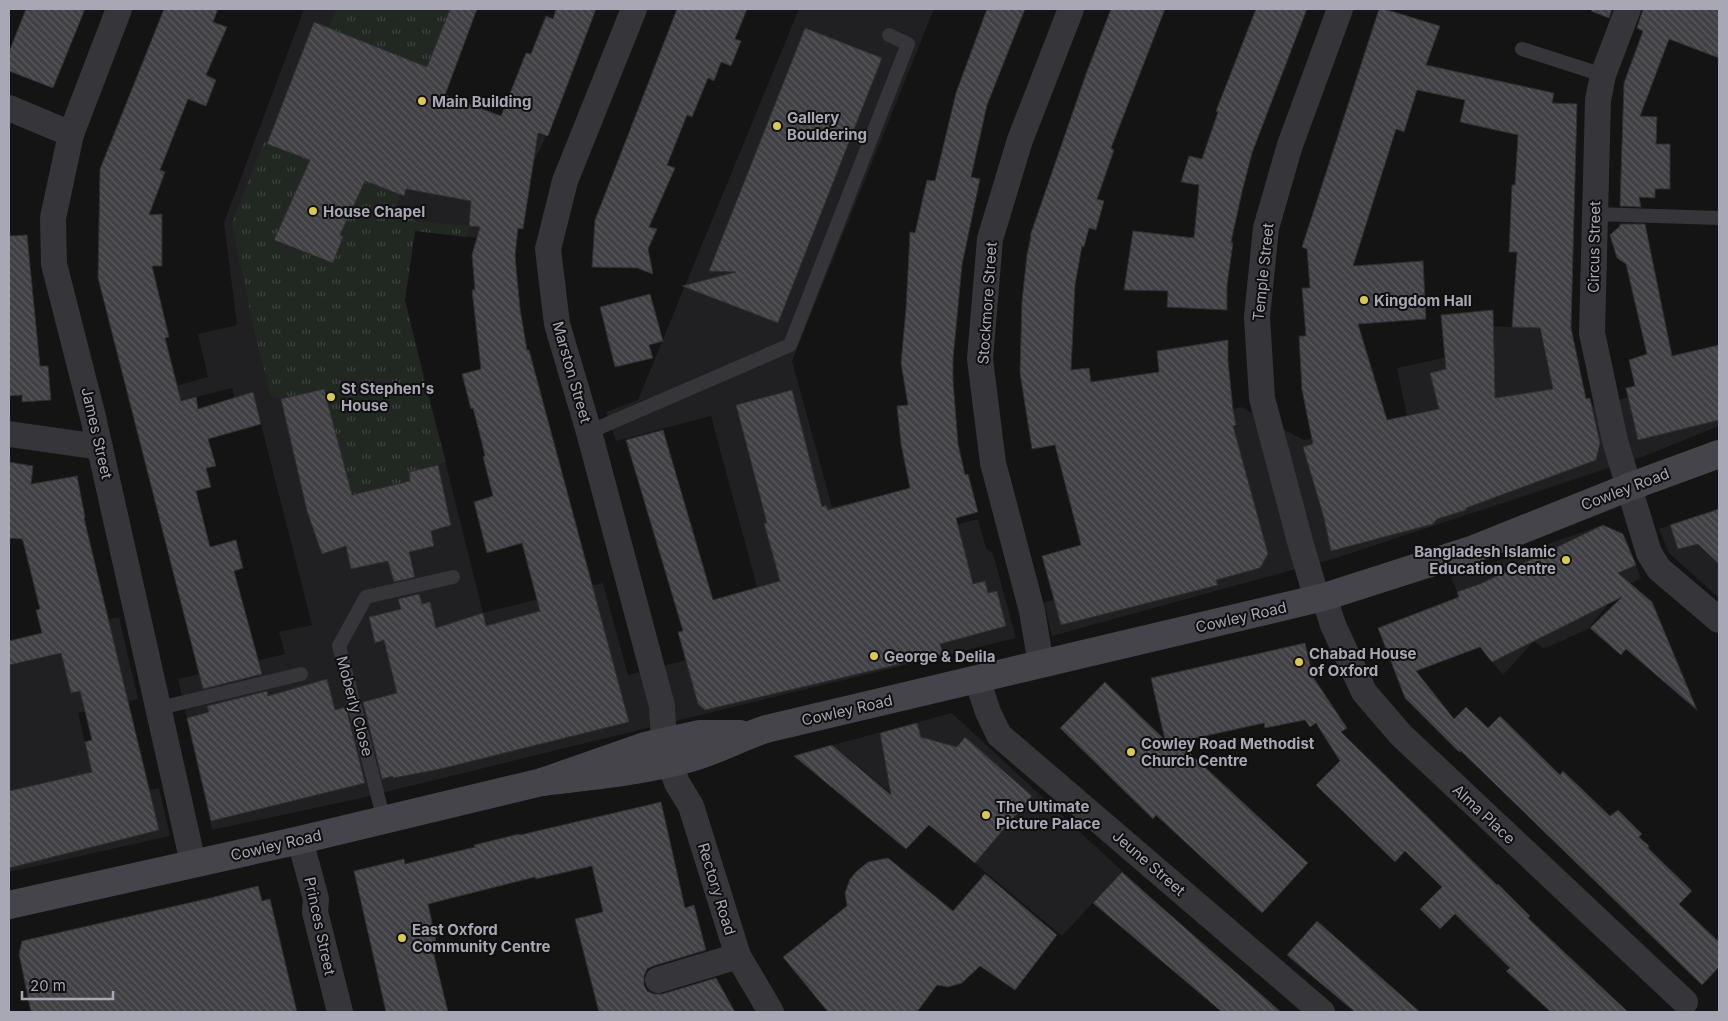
<svg xmlns="http://www.w3.org/2000/svg" width="1728" height="1021" viewBox="0 0 1728 1021" font-family="Inter,sans-serif">
	<style>
		.built { fill: #202022 }
		.grass { fill: url(#grass-tufts) }
		.building { fill: url(#building-back-hatch); stroke: #2f2e31; fill-rule: evenodd }
		.lines { fill: none; stroke-linecap: round; stroke-linejoin: round }
		.lane { stroke: #36353a; stroke-width: 14 }
		.street { stroke: #36353a; stroke-width: 26 }
		.secondary { stroke: #44444a; stroke-width: 28 }
		.poi-dot { fill: #dcc945; stroke: #0f0f10; stroke-width: 2 }
		.labels { text-anchor: middle; dominant-baseline: central; stroke-width: 4; stroke-linejoin: round; paint-order: stroke }
		.poi-label { font-size: 15px; font-weight: bold; fill: #a7a8b4; stroke: #0f0f10; text-anchor: start }
		.street-label { font-size: 15px; fill: #a7a8b4; stroke: #0f0f10 }
	</style>
	<defs>
		<pattern id="grass-tufts" width="24" height="20" patternUnits="userSpaceOnUse" patternTransform="scale(1.25)"><rect width="24" height="20" fill="#212822"/><path d="M3 7l-1-3M5 7V3M7 7l1-3M15 17l-1-3M17 17v-4M19 17l1-3" fill="none" stroke="#3e4440"/></pattern>
		<pattern id="building-back-hatch" width="6" height="6" patternUnits="userSpaceOnUse" patternTransform="scale(1.25)"><rect width="6" height="6" fill="#414145"/><path d="M-1 5l2 2M0 0l6 6M5-1l2 2" fill="none" stroke="#5a5a5d"/></pattern>
	</defs>
	<rect width="100%" height="100%" fill="#141415"/>
	<!-- built -->
	<g class="built">
		<polygon points="304,9 477,9 445,94 492,113 511,124 546,137 533,163 523,229 518,229 516,242 415,231 405,300 483,613 603,583 628,675 756,642 740,616 734,594 757,587 711,416 616,441 606,412 638,400 799,9 934,9 792,361 832,507 856,502 882,605 893,542 978,519 986,548 993,554 1016,638 357,799 212,830 178,679 285,654 279,632 312,625 261,424 243,429 232,388 132,413 128,399 208,377 198,334 237,325 224,223"/>
		<polygon points="1460,325 1539,328 1559,415 1719,374 1719,426 1642,457 1336,558 1052,636 1044,603 1187,555 1179,422 1241,407 1304,440 1407,416 1397,368 1462,354"/>
		<polygon points="1719,509 1719,598 1669,553 1659,529"/>
		<polygon points="1603,525 1623,534 1641,578 1621,588 1588,629 1544,649 1534,641 1503,675 1480,647 1451,577"/>
		<polygon points="119,617 138,699 78,713 99,801 159,788 170,836 9,872 9,641"/>
		<polygon points="952,713 1122,871 1062,936 833,745"/>
	</g>
	<!-- grass -->
	<g class="grass">
		<polygon points="336,9 450,9 427,67 329,28"/>
		<polygon points="264,142 316,162 292,201 274,241 333,263 352,177 400,195 394,210 416,221 469,226 467,237 415,231 405,300 425,385 446,462 409,472 411,481 375,489 353,500 324,389 281,399 271,396 254,330 232,223"/>
	</g>
	<!-- building -->
	<g class="building">
		<polygon points="26,9 85,9 53,88 9,71 9,52"/>
		<polygon points="164,9 218,9 213,22 227,27 206,75 216,80 206,106 188,99 160,170 165,172 149,215 162,214 162,266 152,266 169,337 165,338 181,401 196,397 198,409 253,392 261,424 208,439 216,466 206,468 211,487 196,491 210,547 236,540 243,568 234,571 262,674 203,689 98,278 100,169"/>
		<polygon points="450,9 477,9 445,95 501,116 526,53 531,54 546,16 553,19 556,9 596,9 548,136 538,133 523,229 518,228 515,256 520,309 527,350 529,350 629,722 440,769 393,778 393,776 382,779 363,702 397,693 384,640 375,643 369,617 401,609 398,599 419,594 422,604 430,602 436,628 483,613 486,626 540,611 522,543 487,553 474,502 493,496 483,457 485,456 479,431 473,408 471,409 462,374 481,369 472,290 475,290 472,255 480,227 469,226 471,201 406,189 404,196 365,181 340,235 343,237 333,263 274,240 310,160 267,144 314,22 427,67"/>
		<polygon points="677,9 747,9 735,39 741,41 731,66 721,62 714,81 708,78 692,117 687,115 667,165 675,168 649,227 657,229 648,249 653,274 637,268 592,267 595,220"/>
		<polygon points="987,9 1025,9 987,105 971,177 980,179 962,265 953,359 953,381 958,444 965,475 968,474 978,512 956,518 973,584 985,581 988,593 997,591 1006,626 940,644 943,654 705,710 698,704 678,632 683,631 626,440 663,430 713,600 780,581 764,523 767,523 736,405 792,390 822,507 826,505 828,510 910,488 901,444 897,406 908,405 901,363 906,309 910,232 915,233 927,180 935,181 956,93"/>
		<polygon points="1111,9 1165,9 1111,148 1114,150 1097,199 1104,201 1096,230 1089,228 1084,247 1082,246 1075,285 1071,370 1089,368 1091,382 1159,372 1157,351 1228,340 1228,361 1233,410 1236,425 1233,426 1268,554 1260,568 1216,580 1218,585 1061,625 1042,556 1081,545 1055,445 1032,449 1020,373 1022,301 1027,255 1031,236 1030,236 1086,74"/>
		<polygon points="1256,9 1307,9 1252,153 1242,192 1231,242 1233,243 1227,285 1227,310 1167,307 1168,291 1124,290 1133,231 1194,238 1199,185 1181,182 1189,156 1202,159 1218,112 1216,111"/>
		<path d="M1379,9h5l56,17 -14,39 128,28 -2,10 25,1 -6,224 15,71 4,-1 10,45 -4,17 -130,48v2l-29,9 -4,5 -102,27 -7,-33 -21,-71 10,-3 -11,-54 -3,-54h7l-4,-48h8l-3,-39 -5,-2zM1417,90l48,10 -5,22 58,13 -3,50h-3l-3,67h8l-5,75 28,1 13,61 -58,9 -2,-88 -52,5 5,54 -16,4 9,36 -52,11 -29,-96 68,-5 -3,-58 -70,5 43,-137 8,3z"/>
		<polygon points="1592,9 1612,9 1609,18 1591,11"/>
		<polygon points="1643,9 1719,9 1719,58 1669,39 1640,116 1657,117 1656,144 1670,144 1670,189 1655,189 1655,198 1639,197 1641,207 1620,206 1624,83 1643,31 1637,28"/>
		<polygon points="805,28 882,58 778,323 682,286 736,272 709,271"/>
		<polygon points="1620,224 1645,224 1672,356 1719,345 1719,420 1638,440 1626,388 1635,386 1629,360 1647,354 1626,264 1617,258 1610,235 1620,226"/>
		<polygon points="27,235 40,366 48,366 51,400 22,402 22,395 9,396 9,236"/>
		<polygon points="650,294 663,341 649,345 653,358 615,367 600,307"/>
		<polygon points="324,389 352,495 410,481 409,472 438,465 451,525 431,531 434,546 409,552 415,577 394,582 388,561 351,569 346,546 322,554 307,511 281,399"/>
		<polygon points="9,462 33,466 31,484 77,476 85,517 84,518 159,830 9,868 9,791 92,772 85,742 92,740 80,691 71,693 61,653 9,665 9,641 42,633 36,610 40,609 23,541 22,539 9,538"/>
		<polygon points="1719,509 1719,564 1698,544 1678,549 1670,525"/>
		<polygon points="1603,525 1623,534 1636,565 1618,573 1652,602 1697,710 1626,649 1621,655 1590,628 1622,597 1492,662 1480,647 1416,671 1454,719 1466,707 1488,728 1500,716 1560,775 1563,771 1610,816 1618,810 1642,834 1639,837 1649,846 1648,848 1692,891 1679,904 1719,942 1719,967 1702,985 1461,751 1459,752 1405,698 1378,628 1459,597 1457,592 1480,584"/>
		<polygon points="1305,643 1313,677 1347,728 1341,732 1497,885 1498,884 1530,916 1528,918 1628,1012 1551,1012 1506,971 1510,968 1455,914 1440,929 1420,909 1442,887 1405,851 1395,862 1316,785 1340,761 1316,723 1310,727 1305,720 1265,728 1264,723 1178,742 1308,863 1262,913 1156,815 1153,819 1060,728 1105,682 1165,740 1151,678"/>
		<polygon points="327,679 335,710 346,707 365,783 211,821 187,718 209,712 207,706 267,691 268,696"/>
		<polygon points="917,723 921,737 957,747 965,737 1032,796 975,863 929,825 906,849 794,756 832,745 891,795 880,733"/>
		<polygon points="661,802 685,908 694,905 706,950 653,966 647,969 644,976 644,985 647,991 654,994 662,994 716,978 735,1012 599,1012 575,919 603,912 592,866 536,879 535,877 428,904 437,946 432,947 448,1012 386,1012 354,871 404,859 405,864 475,847 474,845 519,834 520,835"/>
		<polygon points="888,858 953,911 985,874 1057,935 1015,990 980,966 962,983 948,987 937,985 917,1012 828,1012 783,957 847,906 845,893 850,879 857,871 868,862"/>
		<polygon points="1122,872 1159,905 1281,1012 1222,1012 1093,903"/>
		<polygon points="258,886 262,901 270,899 297,1012 31,1012 19,954 22,941 206,899"/>
		<polygon points="1317,921 1420,1012 1355,1012 1287,955"/>
	</g>
	<g class="lines">
		<!-- lane -->
		<g class="lane">
			<polyline points="1522,49 1603,75"/>
			<polyline points="1594,214 1719,218"/>
			<polyline points="589,432 790,345 908,44 889,35"/>
			<polyline points="160,708 301,674"/>
			<polyline points="384,820 339,646 366,597 453,577"/>
		</g>
		<!-- street -->
		<g class="street">
			<polyline points="119,9 71,134 53,218 54,264 93,417 193,863"/>
			<polyline points="634,9 573,161 565,181 548,249 557,324 589,432 662,706 664,742"/>
			<polyline points="1628,9 1603,75 1598,100 1592,333 1615,441 1649,553 1659,569 1719,620"/>
			<polyline points="9,108 71,134"/>
			<polyline points="9,434 100,447"/>
			<polyline points="1324,597 1333,625 1364,692 1401,735 1685,1002"/>
			<polyline points="1317,599 1301,545 1262,398 1257,317 1266,228 1290,145 1340,9"/>
			<polyline points="1041,664 1032,611 993,463 980,359 990,239 1020,140 1071,9"/>
			<polyline points="977,679 988,712 999,735 1322,1012"/>
			<polyline points="670,763 677,783 691,806 738,956 771,1012"/>
			<polyline points="300,840 316,899 315,912 340,1012"/>
			<polyline points="658,980 738,956"/>
		</g>
		<!-- secondary -->
		<g class="secondary">
			<path d="M542,782c48,-6 97,-10 145,-23 27,-7 52,-21 79,-30l558,-132 150,-48 155,-62 90,-33"/>
			<polyline points="9,905 300,840 542,782 645,746 700,734 740,734"/>
		</g>
	</g>
	<!-- markers -->
	<g class="poi-dot">
		<circle cx="422" cy="101" r="5"/>
		<circle cx="777" cy="126" r="5"/>
		<circle cx="313" cy="211" r="5"/>
		<circle cx="1364" cy="300" r="5"/>
		<circle cx="331" cy="397" r="5"/>
		<circle cx="1566" cy="560" r="5"/>
		<circle cx="874" cy="656" r="5"/>
		<circle cx="1299" cy="662" r="5"/>
		<circle cx="1131" cy="752" r="5"/>
		<circle cx="986" cy="815" r="5"/>
		<circle cx="402" cy="938" r="5"/>
	</g>
	<g class="labels">
		<!-- poi labels -->
		<g class="poi-label">
			<text x="432" y="101">Main Building</text>
			<text x="787" y="117">Gallery<tspan x="787" dy="17">Bouldering</tspan></text>
			<text x="323" y="211">House Chapel</text>
			<text x="1374" y="300">Kingdom Hall</text>
			<text x="341" y="388">St Stephen's<tspan x="341" dy="17">House</tspan></text>
			<text x="1556" y="551" text-anchor="end">Bangladesh Islamic<tspan x="1556" dy="17">Education Centre</tspan></text>
			<text x="1309" y="653">Chabad House<tspan x="1309" dy="17">of Oxford</tspan></text>
			<text x="884" y="656">George &amp; Delila</text>
			<text x="1141" y="743">Cowley Road Methodist<tspan x="1141" dy="17">Church Centre</tspan></text>
			<text x="996" y="806">The Ultimate<tspan x="996" dy="17">Picture Palace</tspan></text>
			<text x="412" y="929">East Oxford<tspan x="412" dy="17">Community Centre</tspan></text>
		</g>
		<!-- street labels -->
		<g class="street-label">
			<text transform="translate(1594 247) rotate(-89)">Circus Street</text>
			<text transform="translate(1263 272) rotate(-84)">Temple Street</text>
			<text transform="translate(987 303) rotate(-86)">Stockmore Street</text>
			<text transform="translate(572 372) rotate(74)">Marston Street</text>
			<text transform="translate(97 433) rotate(77)">James Street</text>
			<text transform="translate(1625 489) rotate(-21)">Cowley Road</text>
			<text transform="translate(1241 617) rotate(-13)">Cowley Road</text>
			<text transform="translate(355 706) rotate(75)">Moberly Close</text>
			<text transform="translate(847 710) rotate(-13)">Cowley Road</text>
			<text transform="translate(1484 814) rotate(43)">Alma Place</text>
			<text transform="translate(276 845) rotate(-13)">Cowley Road</text>
			<text transform="translate(1149 863) rotate(41)">Jeune Street</text>
			<text transform="translate(717 889) rotate(73)">Rectory Road</text>
			<text transform="translate(320 926) rotate(78)">Princes Street</text>
		</g>
	</g>
	<!-- border -->
	<rect width="1728" height="1021" fill="none" stroke="#a7a8b4" stroke-width="20"/>
	<!-- scale -->
	<path d="M22 991v8h91v-8" fill="none" stroke="#a7a8b4" stroke-width="2.5"/>
	<text x="30" y="991" font-size="15" fill="#a7a8b4" stroke="#0f0f10" stroke-width="4" paint-order="stroke">20 m</text>
</svg>
